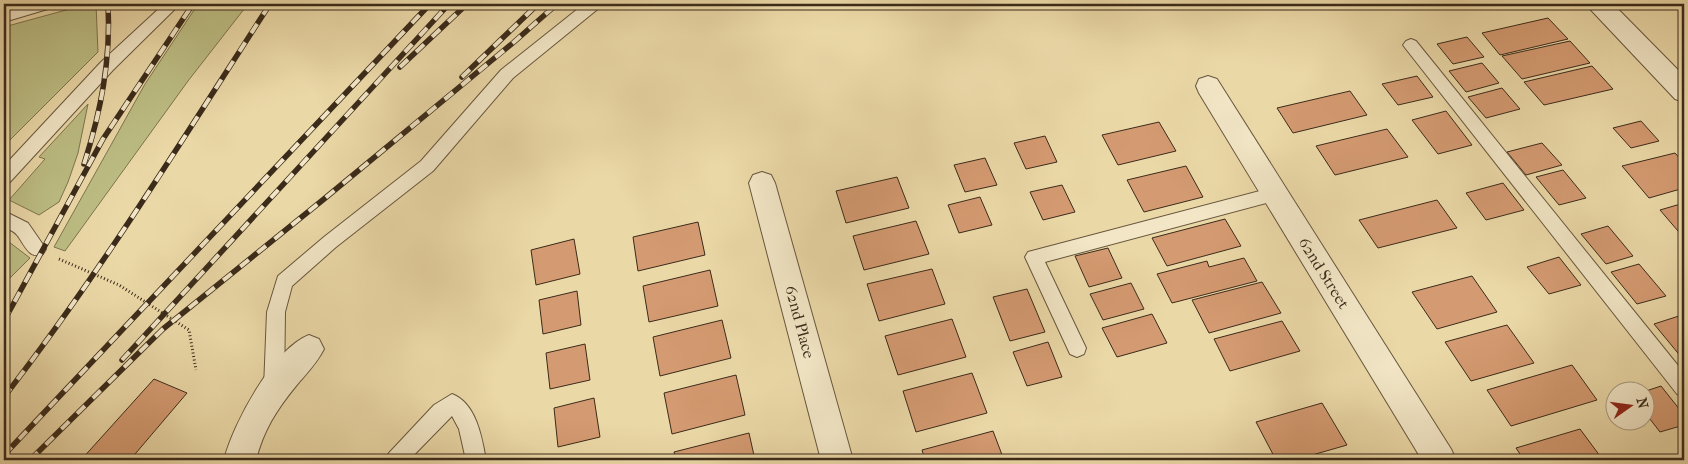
<svg xmlns="http://www.w3.org/2000/svg" width="1688" height="464" viewBox="0 0 1688 464" font-family="'IM FELL French Canon',serif">
	<style>
		.green { fill: #bcbd83; stroke: #7c744e }
		.building { fill: #d49a71; stroke: #3b2b1a }
		.lines { fill: none; stroke-linecap: round; stroke-linejoin: round }
		.service-casing { stroke: #67563d; stroke-width: 2 }
		.minor-casing { stroke: #67563d; stroke-width: 2 }
		.path { stroke: #3b2b1a; stroke-width: 3; stroke-dasharray: 1 2.5; stroke-linecap: butt }
		.service { fill: #f2e6c6; fill-rule: evenodd }
		.minor { fill: #f2e6c6; fill-rule: evenodd }
		.rail-casing { stroke: #3b2b1a; stroke-width: 5.5 }
		.rail { stroke: #f2e6c6; stroke-width: 4; stroke-dasharray: 11; stroke-linecap: butt }
		.labels { text-anchor: middle; dominant-baseline: central; stroke-width: 4; stroke-linejoin: round; paint-order: stroke }
		.street-label { font-size: 16px; fill: #3b2b1a; stroke: #f2e6c6 }
	</style>
	<rect width="100%" height="100%" fill="#ebd8a7"/>
	<filter id="stains"><feTurbulence type="fractalNoise" baseFrequency=".004" numOctaves="4"/><feColorMatrix values="0 0 0 0 .2 0 0 0 0 .09 0 0 0 0 .02 0 0 0 .5 -.17"/></filter>
	<radialGradient id="worn" r=".72"><stop offset=".6" stop-color="#630" stop-opacity="0"/><stop offset="1" stop-color="#630" stop-opacity=".3"/></radialGradient>
	<!-- green -->
	<g class="green">
		<polygon points="88,4 96,4 98,52 4,146 4,27"/>
		<polygon points="198,4 248,4 188,81 65,251 54,247 145,84"/>
		<polygon points="88,104 78,153 68,182 59,202 39,215 9,200 45,159 39,157"/>
		<polygon points="4,241 9,242 30,258 4,284"/>
	</g>
	<!-- building -->
	<g class="building">
		<polygon points="1548,18 1568,39 1500,55 1482,33"/>
		<polygon points="1467,37 1484,57 1453,64 1437,44"/>
		<polygon points="1570,41 1590,63 1522,79 1502,56"/>
		<polygon points="1482,63 1499,83 1466,92 1449,71"/>
		<polygon points="1592,66 1613,89 1544,105 1524,82"/>
		<polygon points="1417,76 1433,97 1398,105 1382,84"/>
		<polygon points="1502,88 1520,109 1486,118 1468,97"/>
		<polygon points="1350,91 1367,115 1293,133 1277,108"/>
		<polygon points="1446,111 1472,145 1438,154 1412,120"/>
		<polygon points="1641,121 1659,141 1631,148 1613,128"/>
		<polygon points="1159,122 1176,151 1118,165 1102,135"/>
		<polygon points="1387,129 1408,157 1335,175 1316,146"/>
		<polygon points="1045,136 1057,162 1026,169 1014,143"/>
		<polygon points="1542,143 1562,165 1526,175 1507,152"/>
		<polygon points="1675,153 1684,163 1684,188 1649,198 1622,166"/>
		<polygon points="985,158 997,185 965,192 954,165"/>
		<polygon points="1186,166 1203,197 1144,212 1127,180"/>
		<polygon points="1563,170 1586,198 1559,205 1536,177"/>
		<polygon points="897,177 909,208 846,223 836,191"/>
		<polygon points="1503,183 1524,210 1486,220 1466,193"/>
		<polygon points="1062,185 1075,212 1043,220 1030,192"/>
		<polygon points="980,197 992,225 959,233 948,205"/>
		<polygon points="1437,200 1457,228 1378,248 1359,220"/>
		<polygon points="1684,203 1684,238 1660,210"/>
		<polygon points="1225,219 1241,246 1167,266 1152,238"/>
		<polygon points="916,221 929,254 864,270 853,236"/>
		<polygon points="698,222 705,255 638,271 633,237"/>
		<polygon points="1608,226 1633,256 1606,264 1581,234"/>
		<polygon points="574,239 580,274 536,285 531,250"/>
		<polygon points="1108,248 1122,278 1089,287 1075,256"/>
		<polygon points="1559,257 1581,285 1549,294 1527,267"/>
		<polygon points="1244,258 1257,281 1172,303 1157,274 1207,261 1209,267"/>
		<polygon points="1639,264 1666,296 1637,304 1611,272"/>
		<polygon points="932,269 945,304 879,321 867,284"/>
		<polygon points="710,270 718,306 649,322 643,286"/>
		<polygon points="1472,276 1497,312 1437,329 1412,292"/>
		<polygon points="1262,282 1281,313 1209,333 1192,300"/>
		<polygon points="1131,283 1144,309 1103,320 1090,294"/>
		<polygon points="1027,289 1045,332 1010,341 993,297"/>
		<polygon points="577,291 581,325 543,334 539,300"/>
		<polygon points="1152,314 1167,343 1117,357 1102,328"/>
		<polygon points="1682,315 1684,318 1684,357 1682,358 1654,324"/>
		<polygon points="952,319 966,357 898,375 885,336"/>
		<polygon points="722,320 731,358 660,376 653,337"/>
		<polygon points="1282,321 1300,351 1230,371 1214,339"/>
		<polygon points="1507,325 1534,363 1471,381 1445,342"/>
		<polygon points="1048,342 1062,377 1027,386 1013,352"/>
		<polygon points="585,344 590,380 550,389 546,353"/>
		<polygon points="1572,365 1597,400 1511,426 1487,390"/>
		<polygon points="972,373 987,413 916,432 903,391"/>
		<polygon points="736,375 745,415 672,434 664,393"/>
		<polygon points="154,379 187,393 130,460 81,460"/>
		<polygon points="1661,386 1684,415 1684,425 1660,432 1646,414 1646,392 1643,392"/>
		<polygon points="594,398 600,437 558,447 554,408"/>
		<polygon points="1322,403 1347,445 1295,460 1276,460 1256,422"/>
		<polygon points="1580,429 1603,460 1524,460 1516,448"/>
		<polygon points="993,431 1004,460 925,460 922,450"/>
		<polygon points="749,433 755,460 676,460 674,452"/>
	</g>
	<g class="lines">
		<!-- service casing -->
		<g class="service-casing">
			<g id="service">
				<polygon points="29,4 53,4 51,8 4,22 4,12"/>
				<polygon points="164,4 180,4 113,70 10,182 4,184 4,166 101,62"/>
				<polygon points="584,4 601,4 599,8 513,78 433,171 336,247 292,286 285,312 284,388 281,394 274,397 267,394 264,388 267,312 278,276 324,237 421,161 501,70"/>
				<polygon points="1411,39 1416,41 1684,373 1684,397 1677,394 1406,49 1403,45 1406,41"/>
				<polygon points="1275,187 1281,189 1284,194 1281,199 1045,262 1086,348 1084,354 1077,357 1070,354 1025,257 1028,252"/>
				<path d="M4,211l24,12 18,26 -3,5c-14,6 -18,-9 -26,-19 -3,-4 -9,-6 -13,-8z"/>
				<path d="M452,394c24,9 30,43 34,66h-20l-7,-31 -7,-13 -43,44h-23l3,-7 45,-48z"/>
			</g>
		</g>
		<!-- minor casing -->
		<g class="minor-casing">
			<g id="minor">
				<polygon points="1587,4 1613,4 1684,76 1684,102 1675,99 1591,10"/>
				<polygon points="1208,76 1217,79 1451,449 1456,460 1422,460 1199,93 1196,86 1199,79"/>
				<polygon points="762,172 771,175 775,183 853,460 821,460 749,183 753,175"/>
				<path d="M309,335l10,4 5,10c-7,14 -18,25 -28,37 -19,23 -33,45 -40,74h-32c9,-36 49,-111 85,-125z"/>
			</g>
		</g>
		<!-- path -->
		<polyline class="path" points="59,259 119,285 189,330 196,370"/>
		<!-- service -->
		<use href="#service" class="service"/>
		<!-- minor -->
		<use href="#minor" class="minor"/>
		<!-- rail casing -->
		<g class="rail-casing">
			<g id="rail">
				<polyline points="400,67 467,4"/>
				<polyline points="462,77 538,4"/>
				<path d="M84,164c17,-53 27,-104 24,-160"/>
				<polyline points="4,321 103,139 193,4"/>
				<polyline points="122,360 449,4"/>
				<path d="M4,397c97,-125 180,-260 266,-393"/>
				<polyline points="4,455 430,4"/>
				<polyline points="30,460 163,329 324,199 514,42 557,4"/>
			</g>
		</g>
		<!-- rail -->
		<use href="#rail" class="rail"/>
	</g>
	<g class="labels">
		<!-- street labels -->
		<g class="street-label">
			<text transform="translate(1324 273) rotate(58)">62nd Street</text>
			<text transform="translate(800 322) rotate(75)">62nd Place</text>
		</g>
	</g>
	<!-- margin -->
	<rect width="1688" height="464" fill="none" stroke="#ebd8a7" stroke-width="20"/>
	<rect x="5" y="5" width="1678" height="454" fill="none" stroke="#3b2b1a" stroke-width="2.5"/>
	<rect x="10" y="10" width="1668" height="444" fill="none" stroke="#3b2b1a"/>
	<!-- north arrow -->
	<g transform="translate(1630 406) rotate(76)"><circle r="24" fill="#f2e6c6" stroke="#a99b81"/>
	<path d="M0-4L9 19L0 12L-9 19Z" fill="#8f2418"/>
	<text y="-8" font-size="14" font-weight="bold" text-anchor="middle" fill="#3b2b1a">N</text>
	</g>
	<rect width="100%" height="100%" filter="url(#stains)"/>
	<rect width="100%" height="100%" fill="url(#worn)"/>
</svg>
